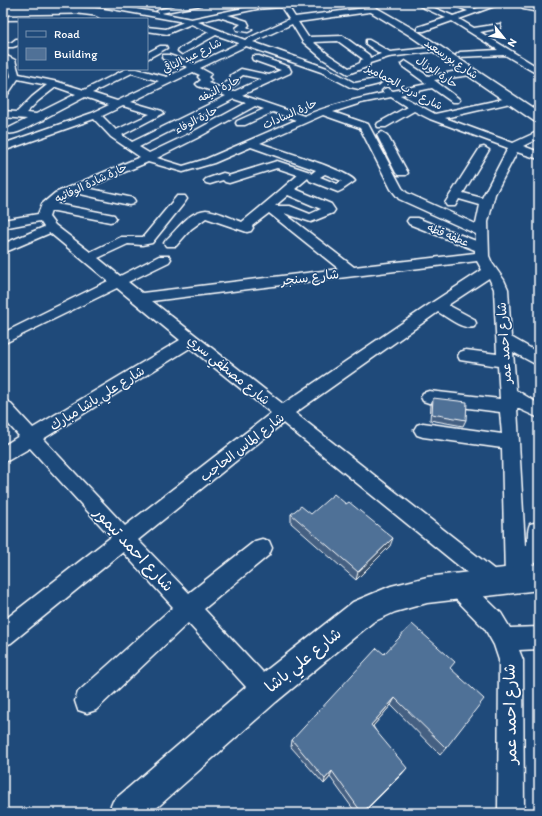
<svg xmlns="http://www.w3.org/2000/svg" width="542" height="816" viewBox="0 0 542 816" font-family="Itim,'Playpen Sans Arabic',sans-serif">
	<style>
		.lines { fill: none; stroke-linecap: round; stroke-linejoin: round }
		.minor-casing { stroke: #fff; stroke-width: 3 }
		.major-casing { stroke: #fff; stroke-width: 3 }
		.minor { fill: #1f4a7a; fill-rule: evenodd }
		.major { fill: #1f4a7a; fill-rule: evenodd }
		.wall { fill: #456182; stroke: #fff }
		.shaded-wall { fill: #384f6a; stroke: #fff }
		.building { fill: #507197; stroke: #fff }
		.labels { text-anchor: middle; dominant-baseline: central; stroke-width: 3; stroke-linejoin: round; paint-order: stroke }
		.far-street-label { font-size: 11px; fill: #fff; stroke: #1f4a7a }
		.street-label { font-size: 13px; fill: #fff; stroke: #1f4a7a }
		.near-street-label { font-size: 16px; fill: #fff; stroke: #1f4a7a }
	</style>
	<rect width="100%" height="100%" fill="#1f4a7a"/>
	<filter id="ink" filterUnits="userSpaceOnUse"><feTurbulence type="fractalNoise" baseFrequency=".025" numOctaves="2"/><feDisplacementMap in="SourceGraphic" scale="8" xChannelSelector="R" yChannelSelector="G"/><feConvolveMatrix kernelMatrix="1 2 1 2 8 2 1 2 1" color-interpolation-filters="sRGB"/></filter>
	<g filter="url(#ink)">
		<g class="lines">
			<!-- minor casing -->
			<g class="minor-casing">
				<g id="minor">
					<path d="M70,3h32l57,10 -2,-2 4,-2 27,-6h14l-1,2 -40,8 30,6 66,-14 32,-2 -1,3 7,11 78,-10 4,2 -1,2 -78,11 10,15 35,-1 26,19 1,3 11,-4 -15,-10v-4h3l21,12 48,-5 4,2 -4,2 -49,6 -19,6 -1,3 -21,8 -25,-15 -20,-17 -11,-18 -39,18 74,26 28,15 21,-4 5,3 -2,2 -20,5 -9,-2 -29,-15 -75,-26 -46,22 11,6 -3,3 3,3 -3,3 11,4 11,-7 1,-5 10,-6 28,6 12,-5 -28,-10 -1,-2 1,-2h6l30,11 2,4 -1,2 -48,22 62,21c26,-11 53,-17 80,-23l-2,-2 2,-2 3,-1 6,3 34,-7 -25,-18 -1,-2 4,-3 23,15 43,-7 4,3 -4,3 -37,5 24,18 2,2 -2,2h-6l-20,-14 -32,7 35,19 77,-17 3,1 2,2 -2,2 -70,16 68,25 26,-12v7l-16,8 16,6v7l-22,-7 -22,42 -7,28 1,34 3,7 12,17 4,9 3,48 28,16v13l-26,-14 3,38 23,14v14l-22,-10 8,138c5,-6 1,-13 5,-22l9,-2v38l-13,9 1,9 -4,7 -7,3 -7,-3 -4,-7 -3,-130 -79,-11 -6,-2 -3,-5 3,-5 6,-2 79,11 -2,-22 -71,-9 -6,-2 -2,-4 2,-4 6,-2 71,8 -2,-33 -38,-6 -2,-4 2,-4 6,-2 31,4 -3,-65 -5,-11 -41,27 26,14 2,4 -2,4c-12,3 -25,-9 -36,-15l-143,101 205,161 4,7 -4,7 -7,3 -7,-3 -203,-165 -145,117 51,53 66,-52 7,-2 7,2 3,7 -3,7 -65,54 69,74 4,8 -4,8 -8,4 -8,-4 -69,-76 -92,87 -9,3 -9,-3 -3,-9 3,-9 95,-85 -50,-55 -112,91 -8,3v-25l108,-84 -81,-89 -21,12 -6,2v-16l16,-10 -16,-18v-17l6,1 24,26 147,-88 -63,-52 -114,56v-11l105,-52 -58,-48 -47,20v-9l41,-17 -4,-6 -37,7v-8l35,-6 4,-10 13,-11 85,-36 -29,-20 -17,-18 -91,32v-7l89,-31 17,-8 -24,-8 -40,21 -1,2c-11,3 -26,16 -37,13l-1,-2 1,-2 20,-10 -24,-2v-6l14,1 15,-15 15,-12 -29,-6 -12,18 -3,1v-10l8,-12 -3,-12 -5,-4v-6l12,6 4,14 39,8 26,8 42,-21h11l30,8 21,-10 -25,-8 -1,-2 1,-2h6l26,9 44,-21 -23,-8 -34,19 -4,-3 1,-2 30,-17 -18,-8 -24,10 -20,-3v-4l19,2 18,-7 -83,-15 -27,-2zM281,7l8,12 -44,21 -47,-18 21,-5 22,7 -5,4 1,2 11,2 4,-2 -5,-3 2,-2 -2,-4 -19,-6 29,-6zM338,41l25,18h1l-3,1 -1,3 -11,5 -20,-13 -16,-13zM193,72l7,3 -2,2 3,3 -5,4 2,2 28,10 -94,46 -10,-7 42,-22 -2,-2 -31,-9zM132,73l27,8 -42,20 -25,-8zM243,75l18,4 -28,13 -6,-2 11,-7 1,-5zM56,87l20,7 -40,20 -10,-1 12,-12zM391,97l16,10 -29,16 -1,2 1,2h8l28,-16 16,8 78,29 -26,50 -19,-5 26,-43 -5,-3 -4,1 -35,55 2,3h8l4,-7 21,6 -4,19 -69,-31 -5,-5 -34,-64 -35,-12 28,-9zM234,99l12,4 -57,31 -40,19 -10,-6zM123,106l27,8 -34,16 -14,-14zM255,106l9,3 -27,12 -1,2 1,2h8l28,-13 23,8 -90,39 -23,7 -26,-8 40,-20zM323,115l37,13 31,61 8,10 77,35v7l-59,-23h-8l-2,3 2,3 66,26v3l-121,14 -70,-54 27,9 22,-9 2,-3 -4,-6 -36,-15 13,-11 2,3 28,11 4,-2 13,-9c-7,-11 -79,-32 -95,-38zM251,147l65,23 -5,4 -1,-2 -33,-11 -49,15 -1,-2 -4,-1 -17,6 -2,2 2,2 4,1 13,-4 2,2 4,1 48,-15 21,7c-19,16 -37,32 -56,47 -9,-3 -27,-12 -36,-12 -17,1 -29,20 -40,30l-2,3 2,3h10l15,-17 15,-11 41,14 4,-1 2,-3 -1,-2 17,-13 70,56 -197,24 -14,-11 41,-20 2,-3 -2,-3h-10l-39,20 -22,-18 30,-14 14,1 10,-2 33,-41 2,-3 -2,-3h-8l-34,41h-22l-31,15 -35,-27 -6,-8 2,-6h4l55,11 4,-1 2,-3 -2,-3 -57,-11 6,-5 13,-6 53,12 4,-1 2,-3 -2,-3 -46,-10 61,-26 35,10 31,-9zM325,174l17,7 -5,3 -17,-7zM288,195l33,14 -11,5 -20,-8h-15zM477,261l5,9 -49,32 -150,102 -131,-103zM190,348l81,65 -146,113 -82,-87z"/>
					<polygon points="413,3 423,3 453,16 468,11 449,3 460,3 475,9 492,3 503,3 459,19 474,28 500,24 500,28 480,32 539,68 539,75 505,55 457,57 456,55 460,52 498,50 452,21 424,31 418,31 418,27 446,18"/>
					<polygon points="523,5 539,8 539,12 523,9"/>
					<polygon points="78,15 95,17 99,19 3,20 3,16"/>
					<polygon points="16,39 19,39 19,45 13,47 3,47 3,43 11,43"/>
					<polygon points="160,46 166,46 167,48 147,59 147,53"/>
					<polygon points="382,132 387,135 408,173 406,175 398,175 396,173 377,135"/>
					<polygon points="457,575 465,578 501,613 510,628 539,627 539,649 519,650 523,660 524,813 498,813 499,660 494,645 485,629 449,592 446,585 449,578"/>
				</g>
			</g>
			<!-- major casing -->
			<g class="major-casing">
				<g id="major">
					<polygon points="356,3 368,3 417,31 539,112 539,122 534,121 409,35"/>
					<polygon points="539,564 539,590 427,603 395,612 373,622 276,702 151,813 108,813 113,801 254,680 353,602 391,586 427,577"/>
				</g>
			</g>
			<!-- minor -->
			<use href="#minor" class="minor"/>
			<!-- major -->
			<use href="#major" class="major"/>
		</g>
		<!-- wall -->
		<g class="wall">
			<polygon points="433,398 466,420 463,426 430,420 431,405"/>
			<polygon points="291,514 390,546 356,580 291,523"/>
			<polygon points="384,654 451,669 446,748 440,755 391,705 373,726 402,774 363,813 356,813 330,777 324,784 291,747 292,740"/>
		</g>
		<!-- shaded-wall -->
		<g class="shaded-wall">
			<polygon points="393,538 390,546 356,580 358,572"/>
			<polygon points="395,698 391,705 368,732 371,725"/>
			<polygon points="407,768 402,774 363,813 362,813"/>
			<polygon points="332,771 330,777 324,784 325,779"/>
		</g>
		<!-- building -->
		<g class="building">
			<polygon points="433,398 467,402 466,420 432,414"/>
			<polygon points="334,494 346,504 349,502 393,538 358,572 291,514 301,506 311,514"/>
			<polygon points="412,624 455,662 450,668 484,699 446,748 395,698 371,725 407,768 362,813 332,771 325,779 292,740 377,648 384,654"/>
		</g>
	</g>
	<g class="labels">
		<!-- far-street labels -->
		<g class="far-street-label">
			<text transform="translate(192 56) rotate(-26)">شارع عبد الباقي</text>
			<text transform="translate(451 59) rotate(34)">شارع بورسعيد</text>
			<text transform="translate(437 72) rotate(35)">حارة الوزال</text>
			<text transform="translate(404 87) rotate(28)">شارع درب الجماميز</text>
			<text transform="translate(219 89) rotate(-27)">حارة النيفه</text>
			<text transform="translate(290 114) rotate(-24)">حارة السادات</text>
			<text transform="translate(196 120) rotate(-28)">حارة الوفاء</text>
			<text transform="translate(91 183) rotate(-25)">حارة شادة الوفائيه</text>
			<text transform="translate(448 235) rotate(22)">عطفه قطه</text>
		</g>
		<!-- street labels -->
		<g class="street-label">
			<text transform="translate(310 277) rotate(-7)">شارع سنجر</text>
			<text transform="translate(504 343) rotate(-94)">شارع احمد عمر</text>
			<text transform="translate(229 370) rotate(39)">شارع مصطفي سري</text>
			<text transform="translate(97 398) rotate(-32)">شارع علي باشا مبارك</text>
			<text transform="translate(242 447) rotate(-38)">شارع الماس الحاجب</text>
		</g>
		<!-- near-street labels -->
		<g class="near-street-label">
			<text transform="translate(134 549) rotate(47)">شارع احمد تيمور</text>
			<text transform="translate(303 660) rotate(-39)">شارع علي باشا</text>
			<text transform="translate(510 714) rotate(-91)">شارع احمد عمر</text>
		</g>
	</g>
	<!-- margin -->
	<rect width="542" height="816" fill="none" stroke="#1f4a7a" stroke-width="16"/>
	<rect x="8" y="8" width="526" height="800" fill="none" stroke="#fff" stroke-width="1.5" filter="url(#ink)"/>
	<!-- legend -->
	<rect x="18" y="18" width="130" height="52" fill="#1f4a7a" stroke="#7992af"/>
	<rect x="26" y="31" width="20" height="6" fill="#1f4a7a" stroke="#7992af"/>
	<text x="54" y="38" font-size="12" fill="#ffffff">Road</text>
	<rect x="26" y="48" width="20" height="12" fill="#507197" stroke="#7992af"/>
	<text x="54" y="58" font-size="12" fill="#ffffff">Building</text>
	<!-- north arrow -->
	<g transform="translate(504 38) rotate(120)" stroke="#1f4a7a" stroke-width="3" paint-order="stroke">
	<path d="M0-3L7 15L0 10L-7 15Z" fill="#ffffff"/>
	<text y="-6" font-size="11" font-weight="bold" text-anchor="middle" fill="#ffffff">N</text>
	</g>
</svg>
